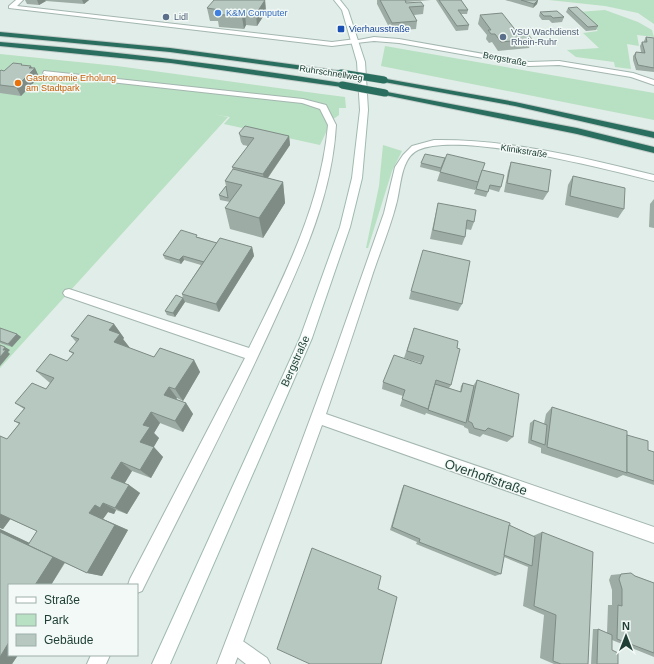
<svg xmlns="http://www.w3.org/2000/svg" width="654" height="664" viewBox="0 0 654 664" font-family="Helvetica,sans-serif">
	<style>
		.green { fill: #b8e0c2 }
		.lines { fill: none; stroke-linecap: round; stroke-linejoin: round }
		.lane-casing { stroke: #a3b6af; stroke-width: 2 }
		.street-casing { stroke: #a3b6af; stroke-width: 2 }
		.secondary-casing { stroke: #9fbaaf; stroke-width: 2 }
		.highway-casing { stroke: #c1cac7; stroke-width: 2 }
		.lane { fill: #fff; fill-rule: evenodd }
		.street { fill: #fff; fill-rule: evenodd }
		.secondary { fill: #fff; fill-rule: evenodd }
		.highway { fill: #296e5e; fill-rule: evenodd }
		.highway-bridge-casing { stroke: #c1cac7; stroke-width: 8; stroke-linecap: butt }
		.highway-bridge { stroke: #296e5e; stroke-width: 7 }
		.wall { fill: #9daca5 }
		.shaded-wall { fill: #7f8c86 }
		.building { fill: #b6c8c0; stroke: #7f8c86 }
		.shop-dot { fill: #3f7fe0; stroke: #f2f9f6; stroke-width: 1.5 }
		.service-dot { fill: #5c6f8a; stroke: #f2f9f6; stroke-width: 1.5 }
		.transit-dot { fill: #1a4fb4; stroke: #f2f9f6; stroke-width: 1.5 }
		.food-dot { fill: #e8710a; stroke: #f2f9f6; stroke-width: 1.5 }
		.labels { text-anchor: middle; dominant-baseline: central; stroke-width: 3; stroke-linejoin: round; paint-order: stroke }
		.far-shop-label { font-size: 9px; fill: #366cbe; stroke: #f2f9f6; text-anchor: start }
		.far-service-label { font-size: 9px; fill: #4e5e75; stroke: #f2f9f6; text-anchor: start }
		.far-transit-label { font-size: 9px; fill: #164399; stroke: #f2f9f6; text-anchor: start }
		.far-street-label { font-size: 9px; fill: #204036; stroke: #f2f9f6 }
		.far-food-label { font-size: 9px; fill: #c56008; stroke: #f2f9f6; text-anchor: start }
		.street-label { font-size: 11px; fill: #204036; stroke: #f2f9f6 }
		.near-street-label { font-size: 13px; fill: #204036; stroke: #f2f9f6 }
	</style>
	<rect width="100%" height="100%" fill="#e1ede8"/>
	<!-- green -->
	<g class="green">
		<polygon points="549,0 654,0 654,24 638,13 605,6"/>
		<polygon points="605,10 638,22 652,30 654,37 637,35 639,46 627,44 631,69 615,67 614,62 576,57 567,50 599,48 583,33 598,31 578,12"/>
		<polygon points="385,46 654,93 654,120 381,66"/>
		<polygon points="0,54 117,66 322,94 345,97 346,108 339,108 339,115 332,120 320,145 224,124 230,117 212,114 228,117 0,368"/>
		<polygon points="383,145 402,151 392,171 368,248 366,248 379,186"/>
	</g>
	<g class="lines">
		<!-- lane casing -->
		<g class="lane-casing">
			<g id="lane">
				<polygon points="16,0 23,0 17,6 332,42 356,39 359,41 356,43 332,46 9,8 9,6"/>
				<polygon points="44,71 303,99 326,105 336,125 335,127 329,127 320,109 302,103 47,75 43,73"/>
				<polygon points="234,635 267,658 270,664 246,664 228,650 225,644 228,638"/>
			</g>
		</g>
		<!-- street casing -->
		<g class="street-casing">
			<g id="street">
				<polygon points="374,37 399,39 529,62 559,61 633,73 654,80 654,85 631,77 559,65 529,66 399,43 374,41 356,43 353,41"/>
				<path d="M332,122l4,3c-4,73 -35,137 -65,203 -40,88 -86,176 -129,263l-5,2v-8h-9l2,-6 115,-221 -180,-62 -2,-3 2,-3 4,-1 180,59c35,-71 72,-143 79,-223z"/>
				<path d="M434,140c74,-1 148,17 220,35v6c-48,-12 -194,-50 -236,-31 -17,8 -17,35 -21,51 -6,25 -16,48 -24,72 -15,47 -31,94 -47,141l328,113v16l-332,-118 -87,239h-18l60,-156 58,-156 49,-139 11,-46 8,-12 9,-9z"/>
				<polygon points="91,655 110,655 106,664 87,664"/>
			</g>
		</g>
		<!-- secondary casing -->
		<g class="secondary-casing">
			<polygon id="secondary" points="334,0 340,0 348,10 365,62 368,110 362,178 350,227 312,338 170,664 152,664 300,338 340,227 352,178 360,110 357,62 342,10"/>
		</g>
		<!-- highway casing -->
		<g class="highway-casing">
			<g id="highway">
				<polygon points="0,32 170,48 341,71 345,73 341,75 170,52 0,36"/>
				<path d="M0,42c115,9 228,23 342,41l4,2 -4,2 -171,-24 -171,-17z"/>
				<polygon points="381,78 515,102 654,132 654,138 515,106 384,82 380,80"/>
				<polygon points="382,91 577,128 654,147 654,153 577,134 385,95 382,95"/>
			</g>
		</g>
		<!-- lane -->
		<use href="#lane" class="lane"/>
		<!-- street -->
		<use href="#street" class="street"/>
		<!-- secondary -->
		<use href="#secondary" class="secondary"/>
		<!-- highway -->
		<use href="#highway" class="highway"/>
		<!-- highway-bridge casing -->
		<g class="highway-bridge-casing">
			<g id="highway-bridge">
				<polyline points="341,73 384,80"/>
				<polyline points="342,85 385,93"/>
			</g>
		</g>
		<!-- highway-bridge -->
		<use href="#highway-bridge" class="highway-bridge"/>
	</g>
	<!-- wall -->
	<g class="wall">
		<polygon points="25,0 89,0 84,4 46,1 39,5 27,4"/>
		<polygon points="265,0 266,12 257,26 246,25 244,29 219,27 218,21 210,21 207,8"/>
		<polygon points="377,0 431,0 406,2 406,3 424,6 423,14 414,15 417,21 416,29 391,31 377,4"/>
		<polygon points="436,0 461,0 468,10 467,14 461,14 469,25 468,30 456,31"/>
		<polygon points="505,0 538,0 537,4 533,8"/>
		<polygon points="568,8 598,26 596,30 586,31 566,12"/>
		<polygon points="540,12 564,17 562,22 552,23 549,20 542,20 539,16"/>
		<polygon points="480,15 517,32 532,39 529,48 498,51 492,42 489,43 486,39 487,35 478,24"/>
		<polygon points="646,37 654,38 654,72 636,70 633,60 633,56 636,52 641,52 640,46 642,42 644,42 644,41"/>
		<polygon points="23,65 35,68 39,77 21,96 0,93 0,71 4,71"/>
		<polygon points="239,133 289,136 290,145 268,178 283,182 285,203 263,238 230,229 225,208 230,202 220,200 219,195 226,186 225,181 233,170 232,167 248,146 243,145 241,142"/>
		<polygon points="511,162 548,192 543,200 504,192 508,171"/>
		<polygon points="421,163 482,170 501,187 499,192 489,189 486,197 474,194 476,188 475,190 437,181 440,172 420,167"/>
		<polygon points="573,176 624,209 618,218 565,205 568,185"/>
		<polygon points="654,199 654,228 649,227 650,204"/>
		<polygon points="438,203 474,222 471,230 466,229 465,237 462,245 430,239"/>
		<polygon points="198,237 217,243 252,247 254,256 219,312 185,302 175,317 167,315 165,311 183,298 182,294 201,265 184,260 181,264 165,259 163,255"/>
		<polygon points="411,291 462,304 458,311 409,299"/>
		<polygon points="88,315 114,324 124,338 123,339 130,348 154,357 160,348 194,360 200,372 183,401 177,398 176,399 186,403 193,414 183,432 160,423 154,433 159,438 153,447 163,457 151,478 132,471 124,484 129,485 140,493 127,514 116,510 114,514 108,512 103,519 128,530 102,576 87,573 65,563 51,585 9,585 9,655 18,655 12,664 0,664 0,529 29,543 37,531 10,519 3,529 0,528 0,436 7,439 19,424 14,421 24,409 15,403 32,383 46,389 50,383 36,371 50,354 67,361 73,354 69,351 76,342 71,336"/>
		<polygon points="0,328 17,334 21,337 12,347 0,343"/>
		<polygon points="414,328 451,385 449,388 460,392 461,386 463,383 473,386 477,380 513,437 507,442 483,434 480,437 469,433 468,429 464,427 464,426 426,413 425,415 400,406 403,396 382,389 383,382 421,363 404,358"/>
		<polygon points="552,407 627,435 648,450 654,452 654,485 623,475 617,478 541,453 541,448 528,443 530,423 534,420 544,424 546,414"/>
		<polygon points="404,485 509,525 533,536 542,532 588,664 554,664 540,658 544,615 523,606 528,567 504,557 501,574 495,576 416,544 417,542 390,530 402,489"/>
		<polygon points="621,574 635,576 654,583 654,657 612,640 612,650 618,664 591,664 593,629 598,629 607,633 608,605 612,605 612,590 609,580 611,575"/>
	</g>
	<!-- shaded-wall -->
	<g class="shaded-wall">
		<polygon points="37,0 45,0 46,1 39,5"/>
		<polygon points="82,0 89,0 84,4"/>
		<polygon points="265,0 266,12 257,26 256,14"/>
		<polygon points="538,0 537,4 533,8 534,4"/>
		<polygon points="245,13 246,25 244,29 242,17"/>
		<polygon points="31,66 33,70 35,68 39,77 21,96 16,87"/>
		<polygon points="289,136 290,145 264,183 263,174"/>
		<polygon points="283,182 285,203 263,238 259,218"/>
		<polygon points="252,247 254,256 219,312 216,304"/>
		<polygon points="183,256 184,260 181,264 179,260"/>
		<polygon points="183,298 185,302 175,317 173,313"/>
		<polygon points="114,324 124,338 123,339 130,348 114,342 109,330"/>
		<polygon points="17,334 21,337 12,347 8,344"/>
		<polygon points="5,347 10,350 8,352 10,354 0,366 0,357 3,350"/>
		<polygon points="194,360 200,372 183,401 175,389"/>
		<polygon points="169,387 177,398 172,406 164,395"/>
		<polygon points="186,403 193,414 183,432 175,421"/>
		<polygon points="151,412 160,423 154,433 159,438 151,452 140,442 143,425"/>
		<polygon points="154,447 163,457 151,478 140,470"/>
		<polygon points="121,462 132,471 123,486 111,478"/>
		<polygon points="129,485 140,493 127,514 115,508"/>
		<polygon points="103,503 116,510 114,514 108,512 103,519 128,530 102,576 87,573 89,513 95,505"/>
		<polygon points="0,513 12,517 3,529 0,528"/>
		<polygon points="0,529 66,560 51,585 35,585 0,532"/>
		<polygon points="9,642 9,655 18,655 12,664 0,664 0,657"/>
	</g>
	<!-- building -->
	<g class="building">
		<polygon points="214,0 265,0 256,14 245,13 242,17 216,14 220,10 207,8"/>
		<polygon points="380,0 405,0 406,3 421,2 424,6 409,7 417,21 392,23"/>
		<polygon points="439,0 461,0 468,10 458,10 469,25 457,26"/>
		<polygon points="521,0 538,0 534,4"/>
		<polygon points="577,7 598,26 588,27 568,8"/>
		<polygon points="557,11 564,17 553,18 551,16 544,16 540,12"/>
		<polygon points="502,13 517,32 525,31 532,39 501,42 495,34 491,34 488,30 491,30 480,15"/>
		<polygon points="646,37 654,38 654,68 638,65 635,56 636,52 645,53 642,42 647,42"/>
		<polygon points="13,63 22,64 21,65 31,66 29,68 35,68 16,87 0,85 0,71 1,70 4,71"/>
		<polygon points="245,126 289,136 263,174 232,167 254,138 241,136 239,133"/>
		<polygon points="425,154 445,158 441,168 421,163"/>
		<polygon points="447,154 485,163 478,182 440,172"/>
		<polygon points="511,162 551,170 548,192 507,183"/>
		<polygon points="233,169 283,182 259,218 225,208 242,185 225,181"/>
		<polygon points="482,170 504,175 501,187 490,185 488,192 476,189"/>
		<polygon points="573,176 625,188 624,209 570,196"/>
		<polygon points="226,186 228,198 219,195"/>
		<polygon points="438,203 476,210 474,222 467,220 465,237 433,230"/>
		<polygon points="181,230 197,235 196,237 217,243 204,262 183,256 179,260 163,255"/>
		<polygon points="220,238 252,247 216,304 182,294"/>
		<polygon points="423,250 470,261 462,304 411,291"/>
		<polygon points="176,295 183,298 173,313 165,311"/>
		<polygon points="88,315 114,324 109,330 120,334 114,342 154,357 160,348 194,360 175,389 169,387 164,395 186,403 175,421 151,412 143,425 150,427 140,442 154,447 140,470 121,462 111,478 129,485 115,508 103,503 100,508 95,505 89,513 115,525 87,573 28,545 37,531 0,514 0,436 7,439 20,423 14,421 25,408 15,403 32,383 46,389 54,378 36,371 50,354 67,361 74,353 69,351 79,339 71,336"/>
		<polygon points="0,328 17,334 8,344 0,341"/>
		<polygon points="414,328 458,341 457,348 460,349 451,385 436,380 428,409 402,399 405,390 383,382 394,355 421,364 424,356 407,351"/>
		<polygon points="0,345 5,347 3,350 6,350 0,357"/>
		<polygon points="477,380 519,394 513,437 488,428 485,431 474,428 472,423 468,421"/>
		<polygon points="463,383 474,386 466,423 428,410 435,384 461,392"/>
		<polygon points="552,407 627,431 627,473 547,447"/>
		<polygon points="534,420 547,425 545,445 531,440"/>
		<polygon points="627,435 648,441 648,450 654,452 654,481 627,472"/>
		<polygon points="404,485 510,523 501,574 419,542 420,539 392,527"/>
		<polygon points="509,525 535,537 532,566 504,555"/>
		<polygon points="0,532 53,557 35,585 9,585 9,642 0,657"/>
		<polygon points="542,532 593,552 588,664 561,664 553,661 556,615 534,606"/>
		<polygon points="312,548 381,576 378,589 397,597 381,664 310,664 277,649"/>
		<polygon points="631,573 635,576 654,583 654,653 617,639 618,605 622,606 622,589 619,579 621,574"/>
		<polygon points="598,629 612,635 612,650 618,653 618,664 597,664"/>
	</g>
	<!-- markers -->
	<circle class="shop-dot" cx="218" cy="13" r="4"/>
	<g class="service-dot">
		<circle cx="166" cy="17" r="4"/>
		<circle cx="503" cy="37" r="4"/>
	</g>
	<rect class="transit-dot" x="337" y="25" width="8" height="8" rx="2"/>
	<circle class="food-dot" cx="18" cy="83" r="4"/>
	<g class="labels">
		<!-- far-shop labels -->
		<g class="far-shop-label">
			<text x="226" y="13">K&amp;M Computer</text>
		</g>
		<!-- far-service labels -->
		<g class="far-service-label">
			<text x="174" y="17">Lidl</text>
			<text x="511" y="32">VSU Wachdienst<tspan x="511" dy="10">Rhein-Ruhr</tspan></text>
		</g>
		<!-- far-transit labels -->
		<g class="far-transit-label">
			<text x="349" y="29">Vierhausstraße</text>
		</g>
		<!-- far-street labels -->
		<g class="far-street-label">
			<text transform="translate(505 59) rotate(11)">Bergstraße</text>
			<text transform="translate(331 73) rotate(9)">Ruhrschnellweg</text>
			<text transform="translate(524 151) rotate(9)">Klinikstraße</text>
		</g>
		<!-- far-food labels -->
		<g class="far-food-label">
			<text x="26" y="78">Gastronomie Erholung<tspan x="26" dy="10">am Stadtpark</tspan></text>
		</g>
		<!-- street labels -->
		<g class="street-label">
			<text transform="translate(295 361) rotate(-66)">Bergstraße</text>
		</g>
		<!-- near-street labels -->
		<g class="near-street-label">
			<text transform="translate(486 477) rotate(19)">Overhoffstraße</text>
		</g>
	</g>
	<!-- legend -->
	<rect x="8" y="584" width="130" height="72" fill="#f2f9f6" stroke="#9eafa9"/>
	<rect x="16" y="597" width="20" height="6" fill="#ffffff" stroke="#9eafa9"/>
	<text x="44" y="604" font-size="12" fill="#204036">Straße</text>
	<rect x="16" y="614" width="20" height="12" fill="#b8e0c2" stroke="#9eafa9"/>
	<text x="44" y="624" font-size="12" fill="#204036">Park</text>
	<rect x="16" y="634" width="20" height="12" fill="#b6c8c0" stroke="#9eafa9"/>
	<text x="44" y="644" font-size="12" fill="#204036">Gebäude</text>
	<!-- north arrow -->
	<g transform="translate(626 636)" stroke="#f2f9f6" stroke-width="3" paint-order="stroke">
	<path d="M0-3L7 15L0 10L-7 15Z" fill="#204036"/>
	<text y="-6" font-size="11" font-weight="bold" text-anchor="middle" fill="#204036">N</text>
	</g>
</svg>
